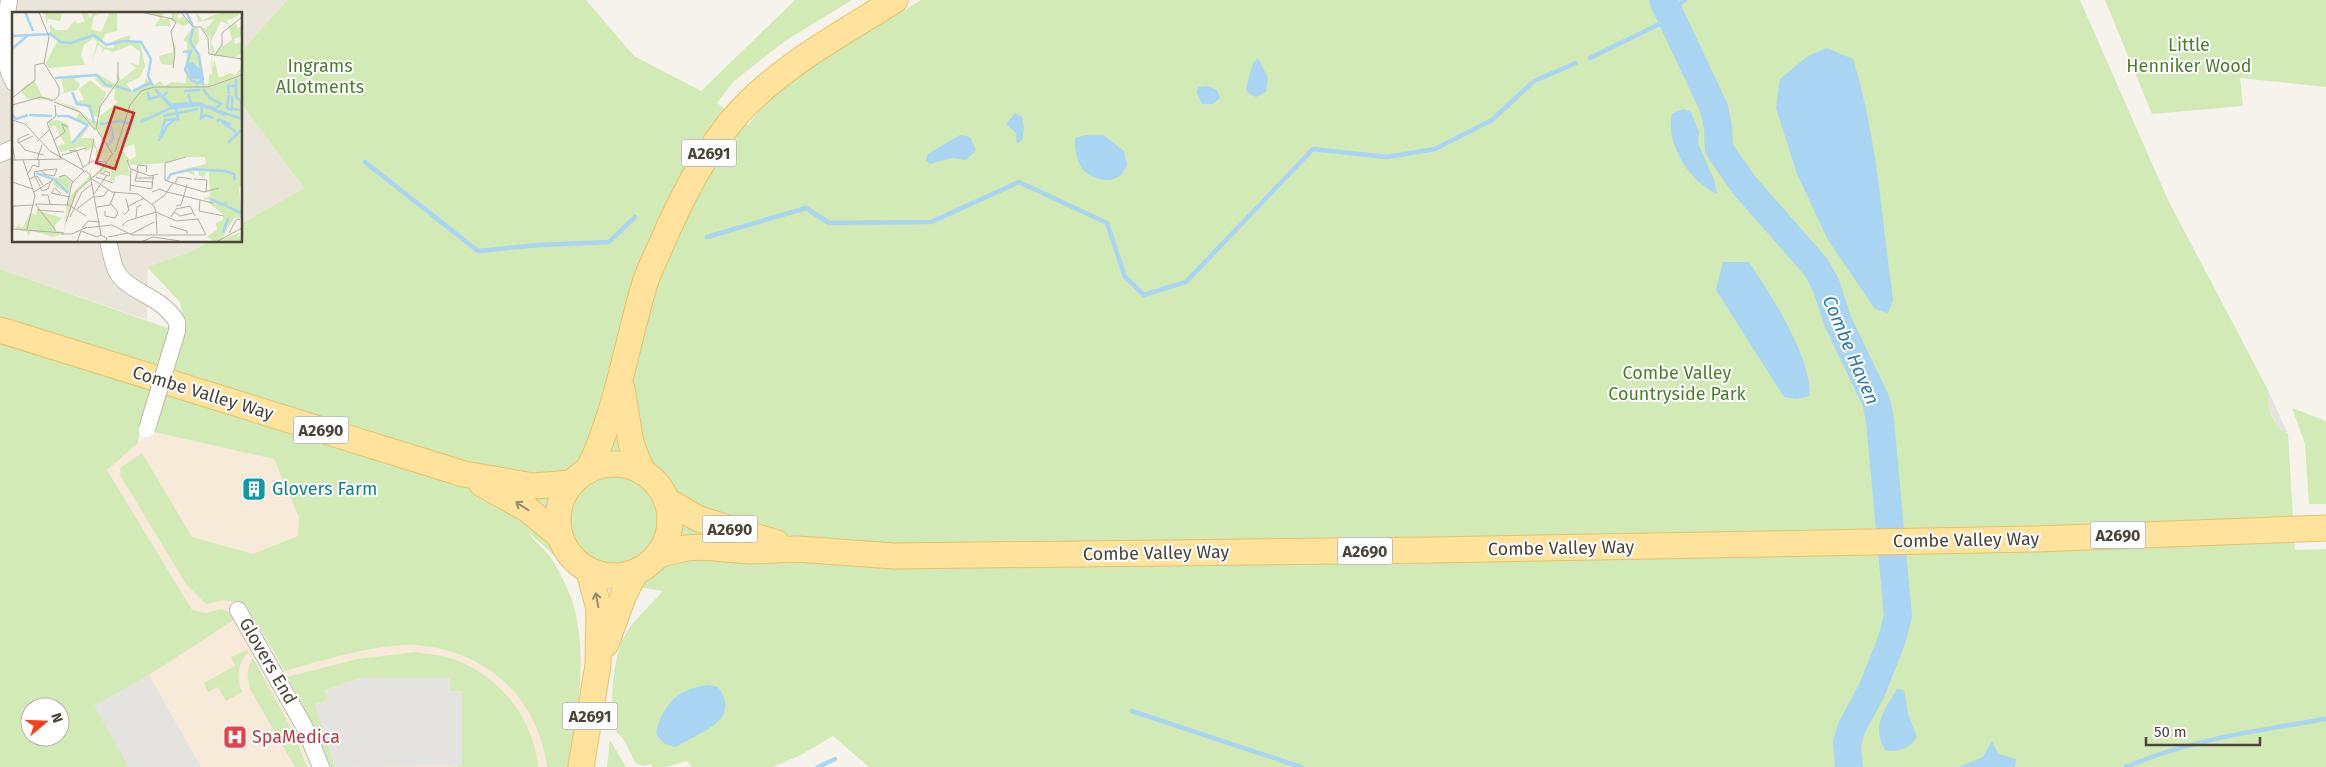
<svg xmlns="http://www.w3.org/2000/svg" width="2326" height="767" viewBox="0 0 2326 767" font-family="'Fira Sans',sans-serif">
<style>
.residential{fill:#eae5da}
.commercial{fill:#f7ead8}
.green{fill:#d2eab5;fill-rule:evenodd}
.parking{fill:#e5e3e0}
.water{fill:#a9d4f2}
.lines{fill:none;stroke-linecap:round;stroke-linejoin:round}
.stream{stroke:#a9d4f2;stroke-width:4.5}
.river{stroke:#a9d4f2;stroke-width:28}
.minor-casing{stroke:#c2bbae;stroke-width:18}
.primary-casing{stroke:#e6c16a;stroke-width:27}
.minor{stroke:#fff;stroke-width:16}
.primary{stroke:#ffe39c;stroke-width:25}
.minor-bridge-casing{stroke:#c2bbae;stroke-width:18;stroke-linecap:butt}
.minor-bridge{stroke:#fff;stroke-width:16}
.oneway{stroke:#9c8c66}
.labels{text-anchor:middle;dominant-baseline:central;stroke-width:4;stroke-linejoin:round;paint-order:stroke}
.shield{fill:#fff;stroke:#817c74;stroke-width:1}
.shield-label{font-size:16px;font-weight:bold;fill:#4b4439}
.park-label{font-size:18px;fill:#4a7f2a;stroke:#fff}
.street-label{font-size:18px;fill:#4b4439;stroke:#fff}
.culture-label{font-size:18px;fill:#0d838f;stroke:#fff;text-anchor:start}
.health-label{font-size:18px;fill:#be3a42;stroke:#fff;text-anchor:start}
.water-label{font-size:19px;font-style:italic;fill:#2e7ab2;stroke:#fff}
.inset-river{fill:none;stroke:#a9d4f2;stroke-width:2.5}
.inset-road{fill:none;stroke:#b2ada4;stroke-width:1}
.view{fill:#d62828;fill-opacity:0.15;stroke:#d62828;stroke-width:2.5}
.inset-edge{fill:none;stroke:#4b4439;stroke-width:2.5}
</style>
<rect width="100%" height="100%" fill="#f6f3ec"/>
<g class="residential">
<path d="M 0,0 L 287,0 L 241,52 L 241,14 L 14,14 L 14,241 L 211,241 L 188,253 L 148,267 L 147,320 L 0,269 Z"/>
<path d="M 241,103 L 304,188 L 241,224 Z"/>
</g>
<path class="commercial" d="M 154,432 L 275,459 L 540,632 L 547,767 L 126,767 L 37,473 L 138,443 Z"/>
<g class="green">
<path d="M 287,0 L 586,0 L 634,56 L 701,91 L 795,0 L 852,0 L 785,41 L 734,81 L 717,103 L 748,125 C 785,75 868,33 921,0 L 2080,0 L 2168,200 L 2268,390 C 2267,408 2272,425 2288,434 L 2295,550 L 2326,549 L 2326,767 L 869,767 L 833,736 L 799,756 L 772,767 L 692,767 L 687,761 L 666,767 L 653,767 L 650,764 L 645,766 L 636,764 L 624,740 L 611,726 C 612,702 612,656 625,635 C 635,618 650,606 663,591 L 580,578 L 529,533 C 534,542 545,549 551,558 C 559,570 567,587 572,600 C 588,649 579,717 568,767 L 547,767 C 538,697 485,650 416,645 C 380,643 320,661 285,671 L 245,604 L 224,600 L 206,604 L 186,584 L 120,475 L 120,468 L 142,453 L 192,537 L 253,554 L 298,536 L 299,517 L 274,459 L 154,432 L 184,323 L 180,302 L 147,267 L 188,253 L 211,241 L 241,241 L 241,224 L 304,188 L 241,103 L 241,52 Z"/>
<path d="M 2105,0 L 2326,0 L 2326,87 L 2240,78 L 2243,106 L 2152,114 Z"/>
<path d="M 0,269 L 170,329 L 158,367 L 0,316 Z"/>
<path d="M 0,340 L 152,388 L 140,427 L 138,443 L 107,470 L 192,610 L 206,613 L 222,609 L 232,614 L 235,619 L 149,675 L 95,706 L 129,767 L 0,767 ZM 30,707 L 60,707 L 60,737 L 30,737 Z"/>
<path d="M 2292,408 L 2326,421 L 2326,504 L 2309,504 L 2305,444 Z"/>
<path d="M 247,650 L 249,652 C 237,662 237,678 242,692 L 226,701 L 218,687 L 208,692 L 204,683 L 235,666 L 231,657 Z"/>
<path d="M 415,652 C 427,654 441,655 453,659 C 500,676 533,717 538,767 L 450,767 L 462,766 L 462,691 L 450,691 L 450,678 L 361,678 L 325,690 L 328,700 L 315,704 L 335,767 L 330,767 L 317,734 L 287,677 L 358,659 Z"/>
<path d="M 253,658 L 293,732 L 307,767 L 295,767 L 250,689 C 247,678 246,668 253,658 Z"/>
<path d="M 610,740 L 626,767 L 607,767 Z"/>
</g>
<g class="parking">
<path d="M 2268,390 L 2288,434 L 2279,429 L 2268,406 Z"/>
<path d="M 149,675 L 201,767 L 129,767 L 94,706 Z"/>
<path d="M 361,678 L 450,678 L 450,691 L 462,691 L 462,766 L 335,767 L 315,704 L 328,700 L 325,690 Z"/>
</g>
<g class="water">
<path d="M 1827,48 L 1853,59 C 1877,136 1882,220 1893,300 L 1888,313 L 1875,309 L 1828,240 L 1797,174 L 1776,108 L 1780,79 L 1808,56 Z"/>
<path d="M 1258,58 L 1268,78 L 1266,92 L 1256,97 L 1248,93 L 1246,88 L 1253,63 Z"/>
<path d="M 1208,86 L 1217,90 L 1220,98 L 1213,104 L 1202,104 L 1197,93 L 1198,87 Z"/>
<path d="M 1683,109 L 1691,112 L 1699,132 L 1698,143 L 1714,180 L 1717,194 C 1690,182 1665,144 1672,114 Z"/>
<path d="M 1015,113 L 1022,117 L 1024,129 L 1022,140 L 1017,144 L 1016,133 L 1006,124 Z"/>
<path d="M 960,135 L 970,137 L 976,150 L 966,160 L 952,158 L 930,164 L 926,160 L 928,154 Z"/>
<path d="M 1086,135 L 1103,135 L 1124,151 L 1127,165 C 1125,168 1123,173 1121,175 C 1109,185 1086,178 1080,165 C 1076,157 1075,147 1075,138 Z"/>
<path d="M 1723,262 L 1749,262 C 1772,297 1810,354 1810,396 L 1797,399 L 1784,397 L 1716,290 Z"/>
<path d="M 709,685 L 718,687 C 743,722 699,731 677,747 C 666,746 662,743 656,733 C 663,703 679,688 709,685 Z"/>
<path d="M 1897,689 L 1904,690 L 1908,714 L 1917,737 C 1910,749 1897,753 1885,750 C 1871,726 1885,709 1897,689 Z"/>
<path d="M 1992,741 L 1998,754 L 2016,759 L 2015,767 L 1959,767 L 1983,757 Z"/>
</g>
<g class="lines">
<g class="stream">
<path d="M 1669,11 L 1685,0"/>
<path d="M 1590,58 L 1672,18"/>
<path d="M 365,162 L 478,251 L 539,245 L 609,242 L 635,217"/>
<path d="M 707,237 L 806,208 L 829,223 L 931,222 L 1019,182 L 1107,223 L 1125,277 L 1144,295 L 1186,282 L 1313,149 L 1387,157 L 1435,149 L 1492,120 L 1534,81 L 1576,63"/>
<path d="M 1132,711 L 1301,767"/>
<path d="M 818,767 L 835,759"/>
<path d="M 2126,767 C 2188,740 2260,730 2326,719"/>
</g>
<path class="river" d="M 1663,0 L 1714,108 L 1718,127 L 1719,149 L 1744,185 L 1816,267 L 1826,285 L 1838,322 L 1876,401 L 1880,420 L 1898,616 L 1892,639 L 1872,690 L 1852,727 L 1847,743 L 1849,767"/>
<g class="minor-casing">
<g id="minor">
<path d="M 9,0 C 5,27 0,59 14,83"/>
<path d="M 0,154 L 14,148"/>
<path d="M 108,241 C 111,251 112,263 117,272 C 129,293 161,295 177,322 L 177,331"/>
<path d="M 238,610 L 304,726 L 321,767"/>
</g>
</g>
<g class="primary-casing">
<g id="primary">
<path d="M 0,330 L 464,474 L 533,486 L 572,483"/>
<path d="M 622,389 L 631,443 L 642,472"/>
<circle cx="614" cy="520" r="56"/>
<path d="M 588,471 C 617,411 626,346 645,283 C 649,270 656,257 661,245 C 682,196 711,138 750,101 C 792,60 846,31 895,0"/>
<path d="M 482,484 L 527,509 L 560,536"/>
<path d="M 666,500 L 699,519 L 777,543"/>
<path d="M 658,555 L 686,548 L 703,547 L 750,551 L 797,549 L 894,556 L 1433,550 L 2037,539 L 2326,528"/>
<path d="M 606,644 L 624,594 L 636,572"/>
<path d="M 581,767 L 598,665 L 599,609 L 589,571"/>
</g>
</g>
<use href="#minor" class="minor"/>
<use href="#primary" class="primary"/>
<g class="minor-bridge-casing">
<path id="minor-bridge" d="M 147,429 L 177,331"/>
</g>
<use href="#minor-bridge" class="minor-bridge"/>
</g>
<defs><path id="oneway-shaft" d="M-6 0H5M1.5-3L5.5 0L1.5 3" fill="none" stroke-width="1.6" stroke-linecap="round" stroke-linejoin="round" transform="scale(1.25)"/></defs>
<g class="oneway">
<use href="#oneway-shaft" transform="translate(522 506) rotate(-147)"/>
<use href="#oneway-shaft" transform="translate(597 600) rotate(-101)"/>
</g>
<defs>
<g id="building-square" transform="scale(1.25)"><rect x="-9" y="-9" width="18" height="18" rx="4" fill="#0f9aa8" stroke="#fff"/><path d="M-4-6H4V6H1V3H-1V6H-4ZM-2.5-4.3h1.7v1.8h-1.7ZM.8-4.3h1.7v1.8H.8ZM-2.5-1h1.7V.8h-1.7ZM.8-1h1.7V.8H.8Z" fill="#fff"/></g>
<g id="hospital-square" transform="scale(1.25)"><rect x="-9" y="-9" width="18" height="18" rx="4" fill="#e0444e" stroke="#fff"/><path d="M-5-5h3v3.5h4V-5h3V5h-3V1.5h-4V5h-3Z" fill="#fff"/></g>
</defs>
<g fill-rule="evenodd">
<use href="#building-square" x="254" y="489"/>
<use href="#hospital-square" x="235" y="737"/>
</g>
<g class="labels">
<g class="shield">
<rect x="681.5" y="139.5" width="55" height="27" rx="4"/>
<rect x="293.5" y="416.5" width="55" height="27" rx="4"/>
<rect x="702.5" y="515.5" width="55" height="27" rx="4"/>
<rect x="2090.5" y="521.5" width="55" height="27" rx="4"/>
<rect x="1337.5" y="537.5" width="55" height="27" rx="4"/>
<rect x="562.5" y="702.5" width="55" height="27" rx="4"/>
</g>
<g class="shield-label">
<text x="709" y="153">A2691</text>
<text x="321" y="430">A2690</text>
<text x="730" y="529">A2690</text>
<text x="2118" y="535">A2690</text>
<text x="1365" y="551">A2690</text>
<text x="590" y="716">A2691</text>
</g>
<g class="park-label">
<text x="2189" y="45">Little<tspan x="2189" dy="21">Henniker Wood</tspan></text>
<text x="320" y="66">Ingrams<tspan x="320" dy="21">Allotments</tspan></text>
<text x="1677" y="373">Combe Valley<tspan x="1677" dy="21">Countryside Park</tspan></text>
</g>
<g class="street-label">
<text transform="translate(203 393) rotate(17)">Combe Valley Way</text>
<text transform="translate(1966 540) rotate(-1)">Combe Valley Way</text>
<text transform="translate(1561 548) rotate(-1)">Combe Valley Way</text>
<text transform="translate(1156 553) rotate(-1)">Combe Valley Way</text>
<text transform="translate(268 661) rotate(60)">Glovers End</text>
</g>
<g class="culture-label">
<text x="272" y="489">Glovers Farm</text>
</g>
<g class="health-label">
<text x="252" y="737">SpaMedica</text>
</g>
<g class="water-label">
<text transform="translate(1851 350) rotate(67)">Combe Haven</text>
</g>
</g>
<g transform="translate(12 12)">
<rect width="230" height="230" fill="#f6f3ec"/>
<path d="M 33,0 L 50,0 L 49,7 L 48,9 L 36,7 L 34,12 ZM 69,0 L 75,0 L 78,6 L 81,0 L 88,3 L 82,4 L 79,17 L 89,20 L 98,0 L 105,0 L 105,19 L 93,22 L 90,30 L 87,28 L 86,30 L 92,35 L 102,36 L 101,29 L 118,23 L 118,28 L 128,30 L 133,54 L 128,65 L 114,72 L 120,79 L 132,72 L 134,66 L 141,74 L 148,69 L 153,74 L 159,70 L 174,71 L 175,31 L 171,28 L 181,15 L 186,16 L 187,29 L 183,36 L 191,57 L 191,73 L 196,72 L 198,61 L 200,64 L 198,26 L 189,15 L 193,17 L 203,7 L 186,10 L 184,0 L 190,8 L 210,0 L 227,0 L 226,4 L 214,9 L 218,13 L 209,9 L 199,30 L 203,40 L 199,43 L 201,57 L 202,47 L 207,66 L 218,61 L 223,63 L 230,55 L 230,63 L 192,75 L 230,64 L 230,175 L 228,174 L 227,177 L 230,205 L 222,206 L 210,227 L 230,220 L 224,225 L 230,223 L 230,230 L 202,230 L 195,224 L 205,218 L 204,211 L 211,208 L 212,203 L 197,191 L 198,188 L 191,187 L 198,184 L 197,160 L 194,160 L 193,165 L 187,164 L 186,159 L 182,159 L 182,164 L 174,159 L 169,161 L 169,158 L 194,152 L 193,145 L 170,145 L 153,151 L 119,153 L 115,147 L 118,164 L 109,163 L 103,165 L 103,170 L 101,171 L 102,169 L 98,168 L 100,161 L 95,157 L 81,166 L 93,150 L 83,143 L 84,137 L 80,135 L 73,140 L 72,134 L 49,140 L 42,128 L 46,134 L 53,132 L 48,124 L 44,127 L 48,124 L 46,119 L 41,122 L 42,127 L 39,119 L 41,122 L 46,118 L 42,113 L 38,117 L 36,109 L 46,108 L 56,112 L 60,131 L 76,113 L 64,108 L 67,101 L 50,93 L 66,99 L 78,113 L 69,126 L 81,126 L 85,137 L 92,135 L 91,128 L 93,134 L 86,117 L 84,119 L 70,101 L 43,89 L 63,95 L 80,109 L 87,109 L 88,105 L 80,104 L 74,93 L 65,92 L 65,89 L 72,88 L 67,77 L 78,68 L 94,81 L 88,95 L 88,104 L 106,90 L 102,87 L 103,77 L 91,75 L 83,67 L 85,65 L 77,63 L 62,67 L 68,72 L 65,78 L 48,82 L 52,80 L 49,65 L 86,62 L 103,72 L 105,69 L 104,60 L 109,68 L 124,56 L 118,51 L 127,53 L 128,40 L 119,33 L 101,40 L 93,37 L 89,41 L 91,36 L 86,33 L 80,49 L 85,30 L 81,26 L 72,33 L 69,43 L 73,53 L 36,56 L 34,51 L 46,28 L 38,22 L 38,12 L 44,18 L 55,18 L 63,8 L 65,12 L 73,9 ZM 122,132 L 124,144 L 118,148 L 109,137 ZM 136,0 L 151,0 L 150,7 L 157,6 L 160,6 L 159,0 L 168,0 L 165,5 L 168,7 L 171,4 L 178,11 L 171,14 L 157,7 L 159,14 L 143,14 L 148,6 ZM 224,11 L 226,17 L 230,12 L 230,24 L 222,27 L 223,32 L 230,30 L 230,42 L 223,45 L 204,44 L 205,38 L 220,28 L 217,15 ZM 161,29 L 164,35 L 161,53 L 149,52 L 147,44 L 161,40 ZM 23,69 L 30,84 L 44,88 L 16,87 L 10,81 L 12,74 ZM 51,163 L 59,168 L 57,182 L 41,173 L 42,167 ZM 78,163 L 80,166 L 79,167 L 67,178 L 59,194 L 56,207 L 56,198 L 53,216 L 52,221 L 41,225 L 20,219 L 16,224 L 14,219 L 3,217 L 8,211 L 7,215 L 11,215 L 18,201 L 24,203 L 27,193 L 28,199 L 50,206 L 43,213 L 43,219 L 52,220 L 55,192 L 60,182 Z" fill="#d2eab5" fill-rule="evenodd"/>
<path d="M 180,50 L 189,58 L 190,67 L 180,67 L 175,55 L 176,51 Z" fill="#a9d4f2"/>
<path class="inset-river" d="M 13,0 L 21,19M 174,0 L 181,14M 181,16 L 178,30 L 187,43 L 191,73M 0,24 L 38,22 L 49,30 L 59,31 L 82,23 L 94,33 L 113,29 L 129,30 L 139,47 L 136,64 L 141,74M 0,37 L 16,23M 171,40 L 179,39 L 173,58 L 180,69 L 185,70M 43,66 L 85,63 L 94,73 L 100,74M 224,67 L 224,85 L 229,89 L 230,106M 184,73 L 191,67 L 189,58M 104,74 L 119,79M 143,77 L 159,95 L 187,91 L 213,103M 191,77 L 198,86 L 209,92 L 203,97M 121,79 L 138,71M 172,79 L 188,78M 60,80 L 65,92 L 78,94 L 82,111M 136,80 L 137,87 L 148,84M 155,80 L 151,85 L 159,93 L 176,91M 176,82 L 179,91 L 202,96M 217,82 L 216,74 L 224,74M 217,83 L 215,96 L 220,98M 220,84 L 220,97 L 228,98M 190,94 L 189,106 L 194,103 L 201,106M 159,96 L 188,93 L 230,107M 0,103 L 4,107 L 16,103M 17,103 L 40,104M 45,104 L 56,104 L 76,113M 151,104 L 186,97M 128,110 L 159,96M 205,110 L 207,107 L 219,113M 210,110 L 224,120M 88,112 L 109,109 L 121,113M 120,113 L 121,98M 149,126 L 155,114 L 162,108M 147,129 L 153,108 L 166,107 L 164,96M 111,130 L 119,115M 60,131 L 76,113M 216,131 L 229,118M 96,133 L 101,126 L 99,114M 24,161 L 42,167 L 56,181M 155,168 L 159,162 L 181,157 L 213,159 L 222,162 L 223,168M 198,187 L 212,193 L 215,190M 214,194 L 229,201M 211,221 L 216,206"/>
<path class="inset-road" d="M 27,0 L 37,25 L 32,51 L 47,75 L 47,83 L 42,89M 128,0 L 161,7M 169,0 L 181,15 L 189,15M 189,15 L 196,26 L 197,42 L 230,47M 202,44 L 210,33 L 210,21 L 230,5M 161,56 L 163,42 L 159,19 L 164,11 L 161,7M 0,86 L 23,68 L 23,53 L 32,51M 42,90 L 68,100 L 83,118M 0,93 L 29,85 L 41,89M 43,93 L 44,104 L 35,111 L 49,146M 0,108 L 13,112 L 38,139 L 78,162 L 89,223 L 95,226 L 93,230M 84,117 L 88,95 L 106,69 L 106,50M 85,118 L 100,141M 42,128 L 53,120 L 50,112 L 56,115M 26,129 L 38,117M 7,130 L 13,138 L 32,143M 6,131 L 21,124M 6,131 L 6,127 L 17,122M 0,132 L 3,148M 57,139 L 64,138 L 71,155M 103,140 L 118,93 L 129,79 L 142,75 L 196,75 L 230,63M 50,143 L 74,136M 0,148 L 51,147M 11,148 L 23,184 L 15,217M 25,148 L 30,133M 115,148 L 119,158 L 118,179M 77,151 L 82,127M 69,157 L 80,149 L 94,150M 119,157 L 138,164 L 146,162M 125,158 L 126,153 L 135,154 L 134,160M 126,158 L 123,169 L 141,170M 88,161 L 97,164 L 98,161 L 93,159 L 91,162M 15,163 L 21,153 L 27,155 L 27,148M 23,164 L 22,160 L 32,158 L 45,157 L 42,164 L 32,162 L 29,158M 23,164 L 30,179 L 36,177 L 39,169M 47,165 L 53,163 L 61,170M 84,165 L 101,171M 124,166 L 142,166M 17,167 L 25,164 L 31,173M 80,167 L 100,180 L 126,182 L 142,194 L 144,200 L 164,209 L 186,207 L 194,223M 182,167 L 195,168 L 194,180M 0,170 L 21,177M 161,171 L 153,168 L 153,151 L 174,145M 163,171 L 166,165 L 180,167M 118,173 L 140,177 L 141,163M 22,180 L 41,168M 140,180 L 148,177 L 155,180M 155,180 L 201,191M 49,182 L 43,176 L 39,181 L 58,185M 82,182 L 95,163M 29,183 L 36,183 L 38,192M 83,185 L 92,184 L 96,178M 188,188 L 187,199 L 212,204M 23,192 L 57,193 L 74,204M 140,192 L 152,184 L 161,171 L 192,180 L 207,176M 24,193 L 44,219M 55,193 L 60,171 L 72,159M 1,194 L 22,193M 164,194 L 169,193 L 175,173M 85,195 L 98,193 L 103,180M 115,195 L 132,186M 65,197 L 82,184M 25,198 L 52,200M 93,199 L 93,204 L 103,206 L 106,200 L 99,192M 162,200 L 168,204 L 181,201M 112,203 L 117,198 L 114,187M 58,205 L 70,180 L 80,172M 159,205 L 164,197 L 178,194 L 183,204M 124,206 L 125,195 L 129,193M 54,210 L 64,180 L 90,157 L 101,141M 110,214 L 115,209 L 144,200 L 145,222M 158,214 L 175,219 L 175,222M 1,216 L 1,194M 70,216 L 76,209 L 88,210M 0,217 L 52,221M 217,221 L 224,208 L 228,207M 49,222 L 60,222 L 73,216 L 100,213 L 120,223 L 193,223M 119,222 L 142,210M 96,225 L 116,221M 65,230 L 69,219 L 85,225 L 89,223M 129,230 L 141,225 L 168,229M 204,230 L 230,216"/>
<path class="view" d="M 103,95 L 122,101 L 103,157 L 84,151 Z"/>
<rect width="230" height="230" class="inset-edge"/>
</g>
<g transform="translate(45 722) rotate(71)"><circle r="24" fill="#ffffff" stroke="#b7b4b0"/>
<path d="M0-4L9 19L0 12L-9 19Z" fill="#fc3f1d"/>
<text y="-8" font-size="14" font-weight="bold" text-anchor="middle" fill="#4b4439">N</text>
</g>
<path d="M2146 737v8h114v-8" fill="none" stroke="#4b4439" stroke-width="2.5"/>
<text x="2154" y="737" font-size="15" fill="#4b4439" stroke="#ffffff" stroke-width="4" paint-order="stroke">50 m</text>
</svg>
